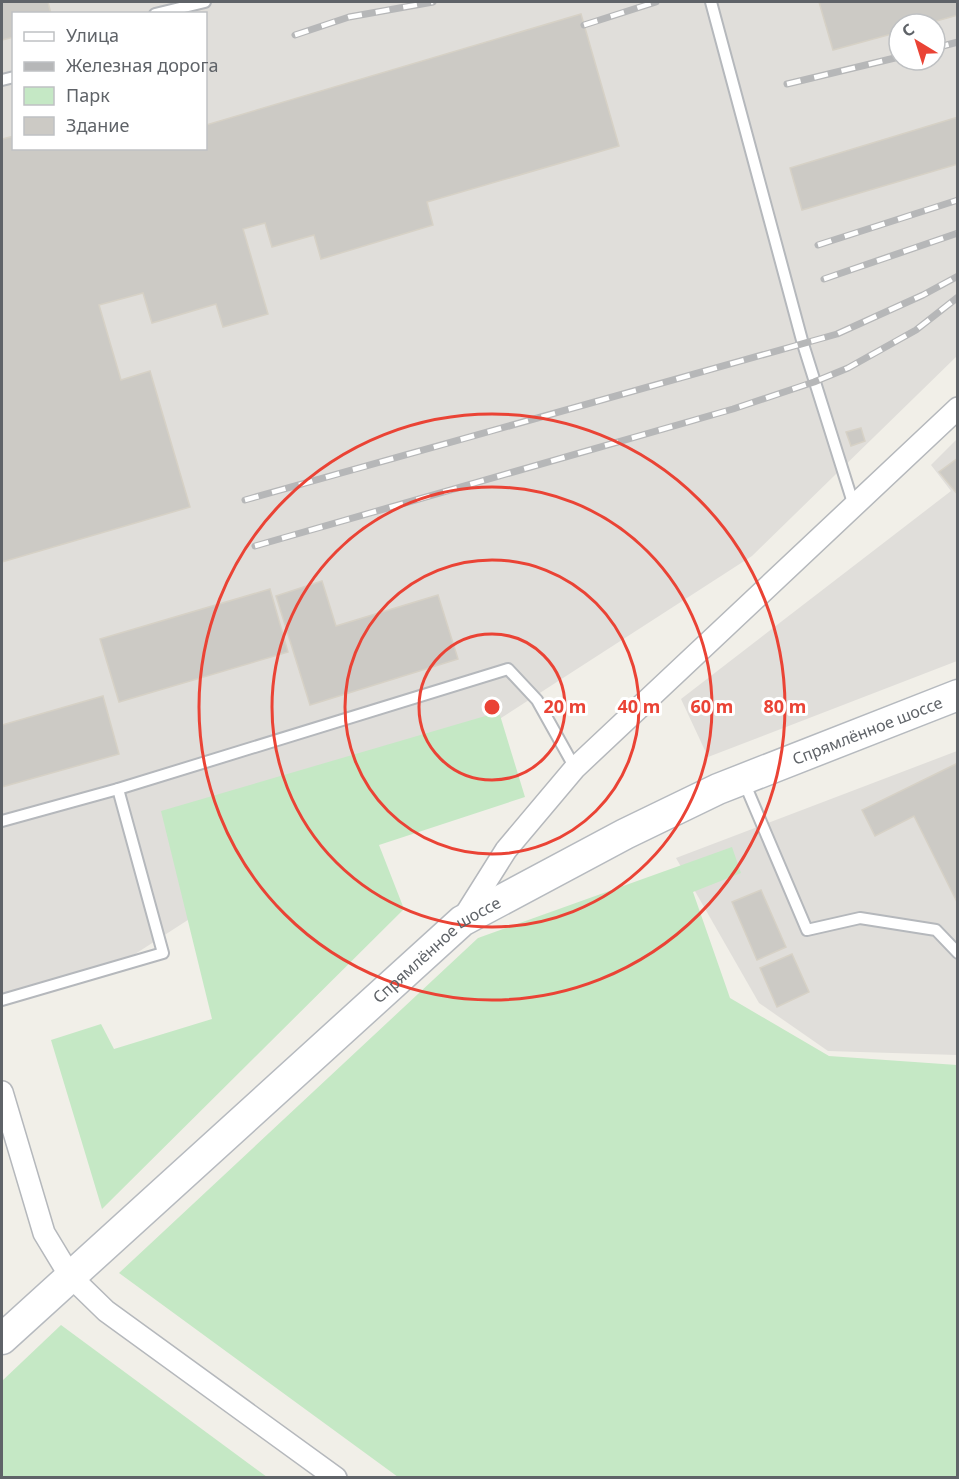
<svg xmlns="http://www.w3.org/2000/svg" width="959" height="1479" viewBox="0 0 959 1479" font-family="'Noto Sans',sans-serif">
<style>
.industrial{fill:#e0deda;fill-rule:evenodd}
.green{fill:#c5e8c5}
.building{fill:#cccac5;stroke:#d6d1c6;stroke-width:1.5}
.lines{fill:none;stroke-linecap:round;stroke-linejoin:round}
.lane-casing{stroke:#b5b8bc;stroke-width:14}
.street-casing{stroke:#b5b8bc;stroke-width:24}
.secondary-casing{stroke:#b6babf;stroke-width:33}
.lane{stroke:#fff;stroke-width:10}
.street{stroke:#fff;stroke-width:21}
.secondary{stroke:#fff;stroke-width:30}
.rail-casing{stroke:#b6b7b8;stroke-width:7}
.rail{stroke:#fff;stroke-width:4.5;stroke-dasharray:14;stroke-linecap:butt}
.ring{fill:none;stroke:#ea4335;stroke-width:3}
.labels{text-anchor:middle;dominant-baseline:central;stroke-width:6;stroke-linejoin:round;paint-order:stroke}
.street-label{font-size:16px;fill:#5f6368;stroke:#fff}
.centre{fill:#ea4335;stroke:#fff;stroke-width:3}
.ring-label{font-size:18px;text-anchor:middle;font-weight:bold;fill:#ea4335;stroke:#fff;stroke-width:6;stroke-linejoin:round;paint-order:stroke}
</style>
<rect width="100%" height="100%" fill="#f1efe8"/>
<g class="industrial">
<path d="M 2,2 L 957,2 L 957,356 L 752,556 L 115,967 L 2,1002 ZM 14,14 L 206,14 L 206,148 L 14,148 ZM 899,24 L 935,24 L 935,60 L 899,60 Z"/>
<path d="M 957,439 L 957,661 L 708,757 L 681,699 L 951,491 L 931,465 Z"/>
<path d="M 957,751 L 957,1055 L 828,1051 L 759,1003 L 676,858 Z"/>
</g>
<g class="green">
<path d="M 499,712 L 525,797 L 379,845 L 404,909 L 102,1209 L 51,1040 L 101,1024 L 114,1049 L 212,1019 L 161,811 Z"/>
<path d="M 732,847 L 741,873 L 693,892 L 730,998 L 829,1056 L 957,1065 L 957,1477 L 398,1477 L 119,1273 L 478,938 Z"/>
<path d="M 61,1325 L 267,1477 L 2,1477 L 2,1381 Z"/>
</g>
<g class="building">
<path d="M 2,2 L 48,2 L 51,14 L 14,14 L 14,37 L 2,40 Z"/>
<path d="M 819,2 L 958,2 L 958,15 L 926,24 L 899,24 L 899,32 L 833,50 Z"/>
<path d="M 581,14 L 619,146 L 427,202 L 433,225 L 321,259 L 314,235 L 272,247 L 265,223 L 243,229 L 268,314 L 223,327 L 216,304 L 152,323 L 143,293 L 99,305 L 121,380 L 150,371 L 190,507 L 2,562 L 2,139 L 14,136 L 14,148 L 206,148 L 206,125 Z"/>
<path d="M 958,117 L 958,164 L 802,210 L 790,168 Z"/>
<path d="M 861,428 L 865,441 L 851,446 L 846,432 Z"/>
<path d="M 958,458 L 958,495 L 939,472 Z"/>
<path d="M 322,581 L 336,626 L 438,595 L 458,659 L 310,705 L 276,596 Z"/>
<path d="M 270,589 L 288,652 L 119,702 L 100,639 Z"/>
<path d="M 103,696 L 119,754 L 2,787 L 2,725 Z"/>
<path d="M 956,764 L 958,766 L 958,904 L 914,816 L 875,836 L 862,810 Z"/>
<path d="M 761,890 L 786,947 L 757,960 L 732,902 Z"/>
<path d="M 792,954 L 809,992 L 777,1007 L 760,968 Z"/>
</g>
<g class="lines">
<g class="lane-casing">
<g id="lane">
<path d="M 711,2 L 803,344 L 854,506"/>
<path d="M 155,14 L 205,2"/>
<path d="M 2,80 L 14,77"/>
<path d="M 744,782 L 807,930 L 860,918 L 936,930 L 958,953"/>
<path d="M 2,821 L 118,789 L 508,669 L 537,700 L 575,768"/>
<path d="M 2,1000 L 163,953 L 118,789"/>
</g>
</g>
<g class="street-casing">
<g id="street">
<path d="M 462,920 L 506,850 L 575,768 L 958,408"/>
<path d="M 2,1092 L 44,1233 L 70,1276 L 106,1311 L 336,1478"/>
</g>
</g>
<g class="secondary-casing">
<g id="secondary">
<path id="s1" d="M 2,1339 L 462,921 L 625,834 L 718,789 L 958,695"/>
</g>
</g>
<use href="#lane" class="lane"/>
<use href="#street" class="street"/>
<use href="#secondary" class="secondary"/>
<g class="rail-casing">
<g id="rail">
<path d="M 584,25 L 656,2"/>
<path d="M 295,35 L 349,17 L 433,2"/>
<path d="M 935,48 L 958,42"/>
<path d="M 787,84 L 899,57"/>
<path d="M 818,245 L 958,200"/>
<path d="M 824,279 L 958,233"/>
<path d="M 245,500 L 837,334 L 923,295 L 958,276"/>
<path d="M 255,546 L 733,409 L 814,382 L 848,368 L 916,330 L 958,297"/>
</g>
</g>
<use href="#rail" class="rail"/>
</g>
<g class="ring">
<circle cx="492" cy="707" r="73"/>
<circle cx="492" cy="707" r="147"/>
<circle cx="492" cy="707" r="220"/>
<circle cx="492" cy="707" r="293"/>
</g>
<g class="labels">
<g class="street-label">
<text stroke="none"><textPath href="#s1" startOffset="1070">Спрямлённое шоссе</textPath></text>
<text stroke="none"><textPath href="#s1" startOffset="584">Спрямлённое шоссе</textPath></text>
</g>
</g>
<circle cx="492" cy="707" r="9" class="centre"/>
<g class="ring-label">
<text x="565" y="713">20 m</text>
<text x="639" y="713">40 m</text>
<text x="712" y="713">60 m</text>
<text x="785" y="713">80 m</text>
</g>
<rect width="959" height="1479" fill="none" stroke="#5f6368" stroke-width="6"/>
<rect x="12" y="12" width="195" height="138" fill="#ffffff" stroke="#bfc1c3" stroke-width="1.5"/>
<rect x="24" y="32" width="30" height="9" fill="#ffffff" stroke="#bfc1c3" stroke-width="1.5"/>
<text x="66" y="42" font-size="18" fill="#5f6368">Улица</text>
<rect x="24" y="62" width="30" height="9" fill="#b6b7b8" stroke="#bfc1c3" stroke-width="1.5"/>
<text x="66" y="72" font-size="18" fill="#5f6368">Железная дорога</text>
<rect x="24" y="87" width="30" height="18" fill="#c5e8c5" stroke="#bfc1c3" stroke-width="1.5"/>
<text x="66" y="102" font-size="18" fill="#5f6368">Парк</text>
<rect x="24" y="117" width="30" height="18" fill="#cccac5" stroke="#bfc1c3" stroke-width="1.5"/>
<text x="66" y="132" font-size="18" fill="#5f6368">Здание</text>
<g transform="translate(917 42) rotate(322)"><circle r="28" fill="#ffffff" stroke="#bfc1c3" stroke-width="1.5"/>
<path d="M0-4.5L10 22L0 15L-10 22Z" fill="#ea4335"/>
<text y="-9" font-size="16" font-weight="bold" text-anchor="middle" fill="#5f6368">С</text>
</g>
</svg>
